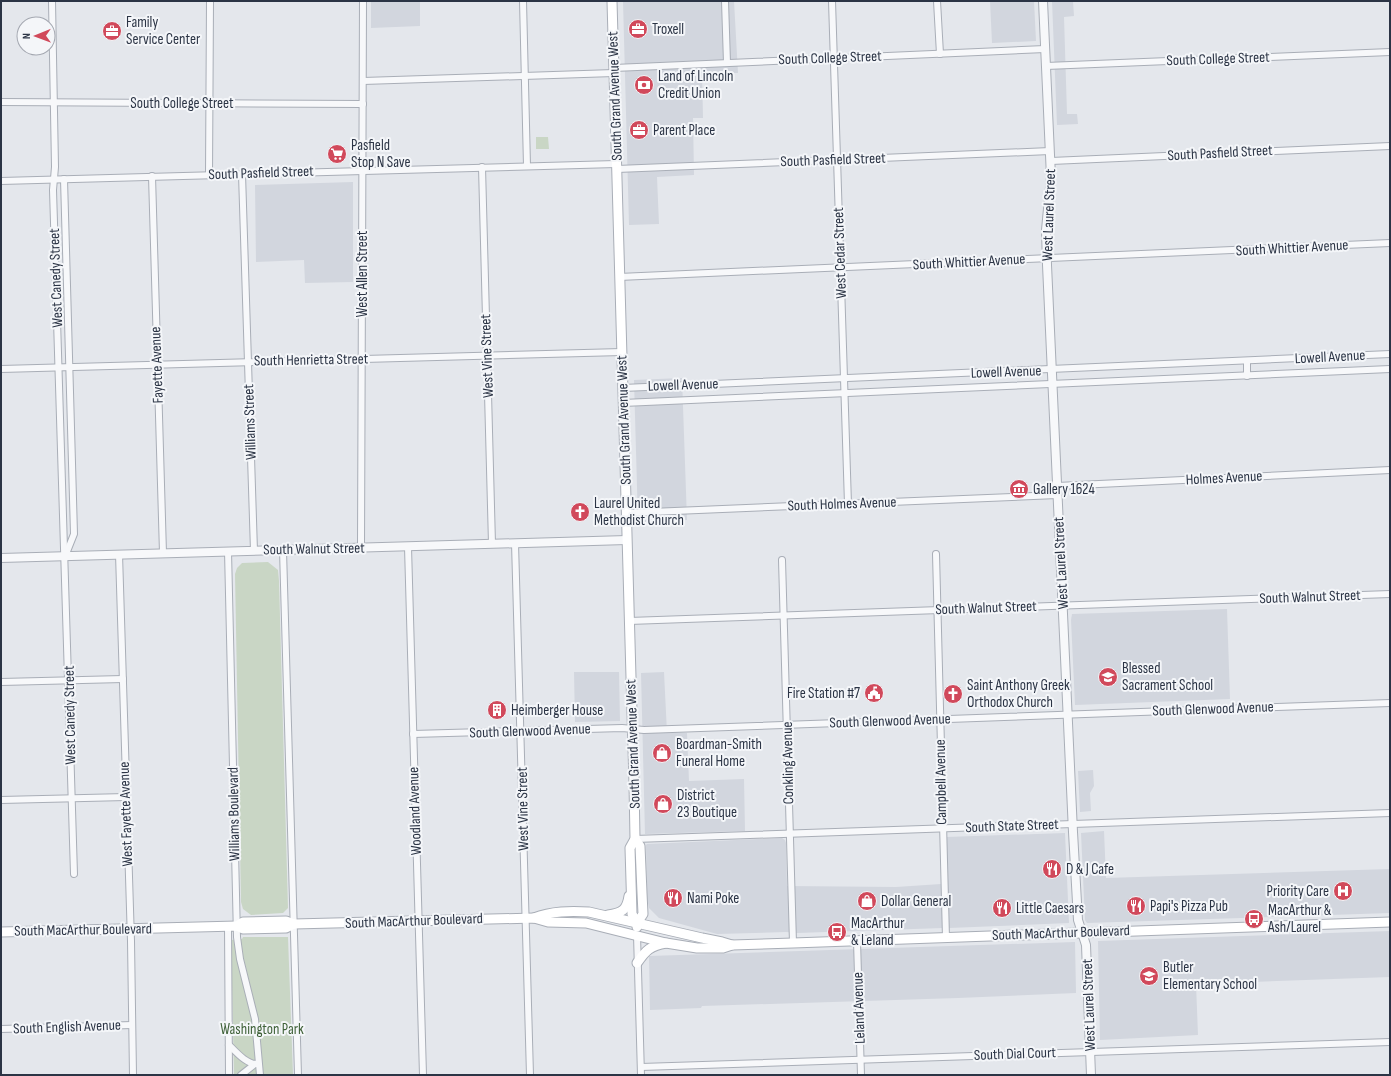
<svg xmlns="http://www.w3.org/2000/svg" width="1391" height="1076" viewBox="0 0 1391 1076" font-family="'Sofia Sans Condensed',sans-serif">
<style>
.built{fill:#d2d6de}
.green{fill:#c9d6c5}
.lines{fill:none;stroke-linecap:round;stroke-linejoin:round}
.minor-casing{stroke:#a9aeb7;stroke-width:8}
.tertiary-casing{stroke:#a9aeb7;stroke-width:10}
.secondary-casing{stroke:#a9aeb7;stroke-width:11}
.minor{stroke:#f7f8fa;stroke-width:6}
.tertiary{stroke:#f7f8fa;stroke-width:8}
.secondary{stroke:#fff;stroke-width:9}
.labels{text-anchor:middle;dominant-baseline:central;stroke-width:4;stroke-linejoin:round;paint-order:stroke}
.poi-label{font-size:15px;fill:#2b3445;stroke:#f4f6f9;text-anchor:start}
.street-label{font-size:15px;fill:#2b3445;stroke:#f4f6f9}
.park-label{font-size:15px;fill:#3f6138;stroke:#f4f6f9}
</style>
<rect width="100%" height="100%" fill="#e4e7ec"/>
<g class="built">
<path d="M 371,1 L 420,1 L 420,26 L 371,28 Z"/>
<path d="M 623,1 L 734,1 L 738,73 L 702,73 L 703,118 L 693,118 L 694,175 L 657,177 L 659,224 L 629,225 Z"/>
<path d="M 990,1 L 1034,1 L 1036,41 L 992,43 Z"/>
<path d="M 1052,1 L 1073,1 L 1074,16 L 1064,17 L 1067,114 L 1077,114 L 1078,124 L 1057,125 Z"/>
<path d="M 353,182 L 353,282 L 305,283 L 304,260 L 256,262 L 255,185 Z"/>
<path d="M 682,378 L 687,520 L 638,522 L 634,380 Z"/>
<path d="M 1227,609 L 1230,699 L 1075,705 L 1071,620 L 1072,614 Z"/>
<path d="M 574,672 L 619,672 L 620,721 L 575,722 Z"/>
<path d="M 664,672 L 667,733 L 687,733 L 689,781 L 744,779 L 745,831 L 645,834 L 641,673 Z"/>
<path d="M 1093,770 L 1094,786 L 1090,793 L 1091,811 L 1080,812 L 1078,771 Z"/>
<path d="M 1104,831 L 1106,878 L 1390,869 L 1390,913 L 1087,923 L 1085,920 L 1081,833 Z"/>
<path d="M 1065,833 L 1069,923 L 949,928 L 948,927 L 946,837 Z"/>
<path d="M 782,838 L 785,840 L 786,843 L 787,886 L 896,887 L 941,884 L 943,928 L 797,933 L 786,932 L 717,934 L 659,918 L 649,908 L 647,898 L 646,845 L 647,844 Z"/>
<path d="M 1390,931 L 1390,977 L 1196,984 L 1198,1035 L 1100,1040 L 1098,941 Z"/>
<path d="M 1075,942 L 1076,993 L 958,998 L 702,1006 L 701,1008 L 650,1010 L 649,956 Z"/>
</g>
<g class="green">
<path d="M 536,137 L 548,137 L 549,149 L 536,149 Z"/>
<path d="M 268,562 L 278,570 L 279,581 L 288,908 L 283,913 L 251,915 L 243,909 L 241,902 L 235,574 L 237,568 L 242,563 Z"/>
<path d="M 243,937 L 288,937 L 293,1075 L 234,1075 L 231,940 L 242,939 Z"/>
</g>
<g class="lines">
<g class="minor-casing">
<g id="minor">
<path d="M 52,1 L 55,167 L 53,190 L 74,874"/>
<path d="M 523,1 L 527,166"/>
<path d="M 725,1 L 727,63"/>
<path d="M 832,1 L 848,504"/>
<path d="M 937,1 L 940,54"/>
<path d="M 1046,66 L 1390,52"/>
<path d="M 614,68 L 1045,49"/>
<path d="M 363,81 L 614,73"/>
<path d="M 1,102 L 363,104"/>
<path d="M 1051,161 L 1390,146"/>
<path d="M 482,167 L 492,544"/>
<path d="M 617,169 L 1050,151"/>
<path d="M 242,174 L 254,551"/>
<path d="M 209,175 L 210,1"/>
<path d="M 152,176 L 163,553"/>
<path d="M 64,179 L 74,534 L 66,554"/>
<path d="M 1,181 L 616,164"/>
<path d="M 619,277 L 1390,243"/>
<path d="M 1247,361 L 1247,376"/>
<path d="M 1,369 L 622,352"/>
<path d="M 623,388 L 1390,354"/>
<path d="M 623,403 L 1390,369"/>
<path d="M 1057,486 L 1390,470"/>
<path d="M 627,513 L 1057,495"/>
<path d="M 515,543 L 530,1075"/>
<path d="M 408,547 L 423,1075"/>
<path d="M 361,548 L 363,1"/>
<path d="M 283,550 L 298,1075"/>
<path d="M 228,551 L 237,937 L 240,959 L 255,1019 L 260,1075"/>
<path d="M 119,554 L 131,941 L 133,1075"/>
<path d="M 936,554 L 946,938"/>
<path d="M 782,560 L 793,943"/>
<path d="M 629,621 L 1390,594"/>
<path d="M 1,682 L 123,679"/>
<path d="M 413,734 L 622,728 L 644,730 L 1390,703"/>
<path d="M 1,800 L 126,797"/>
<path d="M 635,839 L 1390,813"/>
<path d="M 228,926 L 229,1075"/>
<path d="M 637,935 L 641,1075"/>
<path d="M 857,941 L 861,1075"/>
<path d="M 1,1029 L 132,1025"/>
<path d="M 229,1045 C 236,1052 247,1065 258,1064"/>
<path d="M 641,1067 L 1390,1042"/>
<path d="M 241,1075 L 255,1064"/>
</g>
</g>
<g class="tertiary-casing">
<g id="tertiary">
<path d="M 1043,1 L 1051,177 L 1046,230 L 1047,265 L 1073,832 L 1078,920 L 1086,945 L 1091,1075"/>
<path d="M 1,558 L 627,540"/>
</g>
</g>
<g class="secondary-casing">
<g id="secondary">
<path d="M 612,1 L 634,784 L 635,839 L 630,848 L 632,914 L 637,923"/>
<path d="M 635,839 L 640,846 L 642,893 L 643,914 L 637,923 L 637,927"/>
<path d="M 608,915 C 622,913 627,910 629,896"/>
<path d="M 534,918 C 552,911 570,911 589,912 L 702,938 L 722,942 L 732,945"/>
<path d="M 237,926 L 243,922 L 286,921 L 294,924 L 534,918 L 548,922 L 586,923 L 666,943 L 697,948 L 723,948 L 732,945 L 793,943 L 1390,922"/>
<path d="M 1,932 L 237,926 L 243,929 L 286,928 L 294,924"/>
<path d="M 637,963 C 646,950 650,946 666,943"/>
</g>
</g>
<use href="#minor" class="minor"/>
<use href="#tertiary" class="tertiary"/>
<use href="#secondary" class="secondary"/>
</g>
<defs>
<g id="office-disc" transform="scale(1)"><circle r="9.5" fill="#d1495b" stroke="#f4f6f9"/><path d="M-6-3h4V-5.5h4V-3h4V5H-6ZM-1-4.5V-3h2v-1.5ZM-6 0V1H6V0Z" fill="#fff"/></g>
<g id="bank-disc" transform="scale(1)"><circle r="9.5" fill="#d1495b" stroke="#f4f6f9"/><path d="M-6-4H6V4H-6ZM0-2.3a2.3 2.3 0 1 0 0 4.6a2.3 2.3 0 1 0 0-4.6Z" fill="#fff"/></g>
<g id="supermarket-disc" transform="scale(1)"><circle r="9.5" fill="#d1495b" stroke="#f4f6f9"/><path d="M-6-5.5h2.5l.6 2H6L4.5 2H-2.5L-4.4-4H-6ZM-1.5 3.2a1.3 1.3 0 1 0 .1 0ZM3 3.2a1.3 1.3 0 1 0 .1 0Z" fill="#fff"/></g>
<g id="museum-disc" transform="scale(1)"><circle r="9.5" fill="#d1495b" stroke="#f4f6f9"/><path d="M0-6L6-3V-2H-6V-3ZM-5-1h2V3h-2ZM-1-1h2V3h-2ZM3-1h2V3H3ZM-6 4H6V6H-6Z" fill="#fff"/></g>
<g id="church-disc" transform="scale(1)"><circle r="9.5" fill="#d1495b" stroke="#f4f6f9"/><path d="M-1.2-6h2.4v3.5h3.3v2.4h-3.3V6h-2.4V-.1h-3.3v-2.4h3.3Z" fill="#fff"/></g>
<g id="school-disc" transform="scale(1)"><circle r="9.5" fill="#d1495b" stroke="#f4f6f9"/><path d="M0-5L7-2L0 1L-7-2ZM-4 1L0 2.5L4 1V4Q0 6-4 4Z" fill="#fff"/></g>
<g id="civic-disc" transform="scale(1)"><circle r="9.5" fill="#d1495b" stroke="#f4f6f9"/><path d="M-.6-6.5H3V-4.5H.6V-3L4-1V1h2V6H-6V1h2V-1L-.6-3ZM-1.2 2.5V6h2.4V2.5Z" fill="#fff"/></g>
<g id="building-disc" transform="scale(1)"><circle r="9.5" fill="#d1495b" stroke="#f4f6f9"/><path d="M-4-6H4V6H1V3H-1V6H-4ZM-2.5-4.3h1.7v1.8h-1.7ZM.8-4.3h1.7v1.8H.8ZM-2.5-1h1.7V.8h-1.7ZM.8-1h1.7V.8H.8Z" fill="#fff"/></g>
<g id="shop-disc" transform="scale(1)"><circle r="9.5" fill="#d1495b" stroke="#f4f6f9"/><path d="M-5-2.5h2.3a2.7 3.5 0 0 1 5.4 0H5L5.5 6h-11ZM-1.5-2.5h3a1.5 2.3 0 0 0-3 0Z" fill="#fff"/></g>
<g id="restaurant-disc" transform="scale(1)"><circle r="9.5" fill="#d1495b" stroke="#f4f6f9"/><path d="M-5-6h1v4h1v-4h1v4h1v-4h1v5L-1.5 .5V6h-2V.5L-5-1ZM5-6V6H3V1.5H1.5Q1.5-4 5-6Z" fill="#fff"/></g>
<g id="hospital-disc" transform="scale(1)"><circle r="9.5" fill="#d1495b" stroke="#f4f6f9"/><path d="M-5-5h3v3.5h4V-5h3V5h-3V1.5h-4V5h-3Z" fill="#fff"/></g>
<g id="bus-disc" transform="scale(1)"><circle r="9.5" fill="#d1495b" stroke="#f4f6f9"/><path d="M-5-6H5V4H4V6H2V4H-2V6H-4V4H-5ZM-3.5-4V0h7V-4ZM-3.5 1.2v1.5H-2V1.2ZM2 1.2v1.5H3.5V1.2Z" fill="#fff"/></g>
</defs>
<g fill-rule="evenodd">
<use href="#office-disc" x="638" y="29"/>
<use href="#office-disc" x="112" y="31"/>
<use href="#bank-disc" x="644" y="85"/>
<use href="#office-disc" x="639" y="130"/>
<use href="#supermarket-disc" x="337" y="154"/>
<use href="#museum-disc" x="1019" y="489"/>
<use href="#church-disc" x="580" y="512"/>
<use href="#school-disc" x="1108" y="677"/>
<use href="#civic-disc" x="874" y="693"/>
<use href="#church-disc" x="953" y="694"/>
<use href="#building-disc" x="497" y="710"/>
<use href="#shop-disc" x="662" y="753"/>
<use href="#shop-disc" x="663" y="804"/>
<use href="#restaurant-disc" x="1052" y="869"/>
<use href="#hospital-disc" x="1343" y="891"/>
<use href="#restaurant-disc" x="673" y="898"/>
<use href="#shop-disc" x="867" y="901"/>
<use href="#restaurant-disc" x="1136" y="906"/>
<use href="#restaurant-disc" x="1002" y="908"/>
<use href="#bus-disc" x="1254" y="919"/>
<use href="#bus-disc" x="837" y="932"/>
<use href="#school-disc" x="1149" y="976"/>
</g>
<g class="labels">
<g class="poi-label">
<text x="126" y="22">Family<tspan x="126" dy="17">Service Center</tspan></text>
<text x="652" y="29">Troxell</text>
<text x="658" y="76">Land of Lincoln<tspan x="658" dy="17">Credit Union</tspan></text>
<text x="653" y="130">Parent Place</text>
<text x="351" y="145">Pasfield<tspan x="351" dy="17">Stop N Save</tspan></text>
<text x="1033" y="489">Gallery 1624</text>
<text x="594" y="503">Laurel United<tspan x="594" dy="17">Methodist Church</tspan></text>
<text x="1122" y="668">Blessed<tspan x="1122" dy="17">Sacrament School</tspan></text>
<text x="967" y="685">Saint Anthony Greek<tspan x="967" dy="17">Orthodox Church</tspan></text>
<text x="860" y="693" text-anchor="end">Fire Station #7</text>
<text x="511" y="710">Heimberger House</text>
<text x="676" y="744">Boardman-Smith<tspan x="676" dy="17">Funeral Home</tspan></text>
<text x="677" y="795">District<tspan x="677" dy="17">23 Boutique</tspan></text>
<text x="1066" y="869">D &amp; J Cafe</text>
<text x="1329" y="891" text-anchor="end">Priority Care</text>
<text x="687" y="898">Nami Poke</text>
<text x="881" y="901">Dollar General</text>
<text x="1150" y="906">Papi's Pizza Pub</text>
<text x="1016" y="908">Little Caesars</text>
<text x="1268" y="910">MacArthur &amp;<tspan x="1268" dy="17">Ash/Laurel</tspan></text>
<text x="851" y="923">MacArthur<tspan x="851" dy="17">&amp; Leland</tspan></text>
<text x="1163" y="967">Butler<tspan x="1163" dy="17">Elementary School</tspan></text>
</g>
<g class="street-label">
<text transform="translate(830 58) rotate(-2)">South College Street</text>
<text transform="translate(1218 59) rotate(-2)">South College Street</text>
<text transform="translate(615 96) rotate(-92)">South Grand Avenue West</text>
<text x="182" y="103">South College Street</text>
<text transform="translate(1220 153) rotate(-3)">South Pasfield Street</text>
<text transform="translate(833 160) rotate(-2)">South Pasfield Street</text>
<text transform="translate(261 173) rotate(-2)">South Pasfield Street</text>
<text transform="translate(1049 215) rotate(-88)">West Laurel Street</text>
<text transform="translate(1292 248) rotate(-3)">South Whittier Avenue</text>
<text transform="translate(840 253) rotate(-92)">West Cedar Street</text>
<text transform="translate(969 262) rotate(-3)">South Whittier Avenue</text>
<text transform="translate(362 274) rotate(-90)">West Allen Street</text>
<text transform="translate(56 278) rotate(-92)">West Canedy Street</text>
<text transform="translate(487 356) rotate(-92)">West Vine Street</text>
<text transform="translate(1330 357) rotate(-3)">Lowell Avenue</text>
<text transform="translate(311 360) rotate(-1)">South Henrietta Street</text>
<text transform="translate(157 365) rotate(-92)">Fayette Avenue</text>
<text transform="translate(1006 372) rotate(-2)">Lowell Avenue</text>
<text transform="translate(683 385) rotate(-2)">Lowell Avenue</text>
<text transform="translate(624 420) rotate(-92)">South Grand Avenue West</text>
<text transform="translate(250 422) rotate(-92)">Williams Street</text>
<text transform="translate(1224 478) rotate(-3)">Holmes Avenue</text>
<text transform="translate(842 504) rotate(-2)">South Holmes Avenue</text>
<text transform="translate(314 549) rotate(-1)">South Walnut Street</text>
<text transform="translate(1061 563) rotate(-93)">West Laurel Street</text>
<text transform="translate(1310 597) rotate(-2)">South Walnut Street</text>
<text transform="translate(986 608) rotate(-2)">South Walnut Street</text>
<text transform="translate(1213 709) rotate(-2)">South Glenwood Avenue</text>
<text transform="translate(70 715) rotate(-91)">West Canedy Street</text>
<text transform="translate(890 721) rotate(-2)">South Glenwood Avenue</text>
<text transform="translate(530 731) rotate(-2)">South Glenwood Avenue</text>
<text transform="translate(633 744) rotate(-92)">South Grand Avenue West</text>
<text transform="translate(788 763) rotate(-91)">Conkling Avenue</text>
<text transform="translate(941 782) rotate(-91)">Campbell Avenue</text>
<text transform="translate(523 809) rotate(-91)">West Vine Street</text>
<text transform="translate(415 811) rotate(-92)">Woodland Avenue</text>
<text transform="translate(126 814) rotate(-92)">West Fayette Avenue</text>
<text transform="translate(234 814) rotate(-91)">Williams Boulevard</text>
<text transform="translate(1012 826) rotate(-2)">South State Street</text>
<text transform="translate(414 921) rotate(-2)">South MacArthur Boulevard</text>
<text transform="translate(83 930) rotate(-1)">South MacArthur Boulevard</text>
<text transform="translate(1061 933) rotate(-2)">South MacArthur Boulevard</text>
<text transform="translate(1089 1005) rotate(-92)">West Laurel Street</text>
<text transform="translate(859 1008) rotate(-92)">Leland Avenue</text>
<text transform="translate(67 1027) rotate(-2)">South English Avenue</text>
<text transform="translate(1015 1054) rotate(-2)">South Dial Court</text>
</g>
<g class="park-label">
<text x="262" y="1029">Washington Park</text>
</g>
</g>
<rect width="1391" height="1076" fill="none" stroke="#2b3445" stroke-width="4"/>
<g transform="translate(36 36) rotate(269)"><circle r="19" fill="#f4f6f9" stroke="#a4a8b1"/>
<path d="M0-3L7 15L0 10L-7 15Z" fill="#d1495b"/>
<text y="-6" font-size="11" font-weight="bold" text-anchor="middle" fill="#2b3445">N</text>
</g>
</svg>
